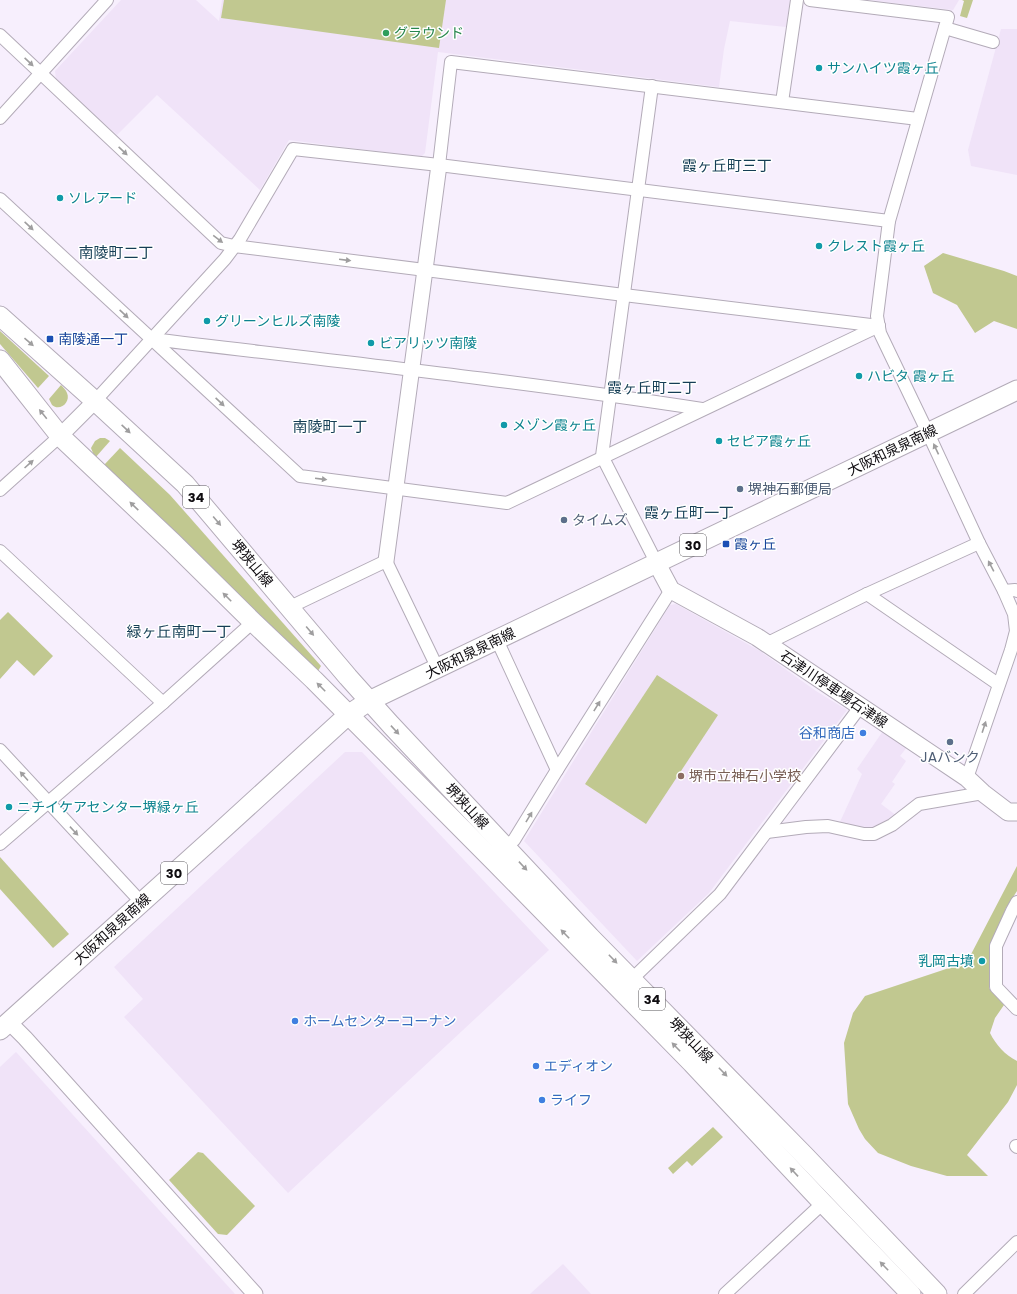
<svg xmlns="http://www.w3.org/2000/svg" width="1017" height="1294" viewBox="0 0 1017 1294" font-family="Poppins,'Noto Sans JP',sans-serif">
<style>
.built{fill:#f0e3f8}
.green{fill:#c1c890}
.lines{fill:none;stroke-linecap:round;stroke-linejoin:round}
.minor-casing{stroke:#b3abb8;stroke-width:14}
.tertiary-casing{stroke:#b3abb8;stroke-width:17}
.secondary-casing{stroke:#b3abb8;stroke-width:19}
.primary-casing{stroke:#b3abb8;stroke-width:21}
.minor{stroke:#fff;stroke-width:12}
.tertiary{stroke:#fff;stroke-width:15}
.secondary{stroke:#fff;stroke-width:17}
.primary{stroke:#fff;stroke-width:19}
.oneway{fill:#9f9e9f}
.leisure-dot{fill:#2e9e5b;stroke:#fff;stroke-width:1.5}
.culture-dot{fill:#0f9aa8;stroke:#fff;stroke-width:1.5}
.transit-dot{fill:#1a4fb4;stroke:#fff;stroke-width:1.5}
.service-dot{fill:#5c6f8a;stroke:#fff;stroke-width:1.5}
.shop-dot{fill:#3f7fe0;stroke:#fff;stroke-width:1.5}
.education-dot{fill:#8d6e63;stroke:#fff;stroke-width:1.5}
.labels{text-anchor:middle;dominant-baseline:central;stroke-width:3;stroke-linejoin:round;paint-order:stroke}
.shield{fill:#fff;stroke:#575558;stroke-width:1}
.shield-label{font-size:13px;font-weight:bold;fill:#0f0c10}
.leisure-label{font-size:14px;fill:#27864d;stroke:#fff;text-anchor:start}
.culture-label{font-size:14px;fill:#0d838f;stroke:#fff;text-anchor:start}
.transit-label{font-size:14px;fill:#164399;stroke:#fff;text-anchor:start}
.street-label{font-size:14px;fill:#0f0c10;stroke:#fff}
.service-label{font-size:14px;fill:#4e5e75;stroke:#fff;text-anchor:start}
.shop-label{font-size:14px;fill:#366cbe;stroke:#fff;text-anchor:start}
.education-label{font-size:14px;fill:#785e54;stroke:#fff;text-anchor:start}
.neighbourhood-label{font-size:15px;fill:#153e55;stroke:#fff}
</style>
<rect width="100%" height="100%" fill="#f7effd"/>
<g class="built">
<path d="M 121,0 L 196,0 L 219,21 L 222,0 L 790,0 L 786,27 L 730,21 L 724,49 L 719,87 L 438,52 L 425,153 L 421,157 L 289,140 L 260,190 L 157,95 L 117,135 L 56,80 L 55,71 Z"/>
<path d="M 869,0 L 959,0 L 953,10 Z"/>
<path d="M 1001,29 L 1017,29 L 1017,175 L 971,166 L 968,150 Z"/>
<path d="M 676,604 L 760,651 L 816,691 L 847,710 L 709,893 L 637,961 L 524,841 L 670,605 Z"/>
<path d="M 883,731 L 907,747 L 900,756 L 906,761 L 892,782 L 895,784 L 881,804 L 897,816 L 872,832 L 839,824 L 862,774 L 857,769 Z"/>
<path d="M 345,752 L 362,752 L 549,950 L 288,1193 L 124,1017 L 143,999 L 114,967 Z"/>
<path d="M 16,1052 L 235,1294 L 0,1294 L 0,1067 Z"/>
<path d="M 563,1264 L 591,1294 L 530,1294 Z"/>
</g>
<g class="green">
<path d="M 224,0 L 446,0 L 439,48 L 221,18 Z"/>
<path d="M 962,0 L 973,0 L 967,18 L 960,16 L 964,1 Z"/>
<path d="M 943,253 L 1004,271 L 1017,276 L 1017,329 L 994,321 L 975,333 L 957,305 L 933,293 L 924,266 Z"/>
<path d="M 0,331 L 49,376 L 38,388 L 0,344 Z"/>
<path d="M 61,385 C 63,387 66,390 67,393 C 71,402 60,412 52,405 C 51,403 50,401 49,399 Z"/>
<path d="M 100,438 L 105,438 L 110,441 L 95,458 L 91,448 L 95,441 Z"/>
<path d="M 120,448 L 170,495 L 321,666 L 318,671 L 104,465 Z"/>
<path d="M 8,612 L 53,656 L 34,676 L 17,660 L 0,679 L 0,620 Z"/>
<path d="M 657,675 L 718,715 L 646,824 L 585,784 Z"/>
<path d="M 0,857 L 69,934 L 53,948 L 0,889 Z"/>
<path d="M 1017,866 L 1017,891 L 1006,908 L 992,944 L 989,988 L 1004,1005 L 995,1018 L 990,1033 C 996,1045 1005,1055 1017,1061 L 1017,1085 L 1008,1102 L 967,1155 L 988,1176 L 947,1176 L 911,1166 L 878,1153 L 865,1139 L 859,1129 L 848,1104 L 844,1043 L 853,1013 L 865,996 L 967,962 Z"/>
<path d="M 713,1127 L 723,1137 L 692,1166 L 687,1161 L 673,1174 L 668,1168 Z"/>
<path d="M 198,1152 L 203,1153 L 255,1206 L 227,1235 L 218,1234 L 169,1180 Z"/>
</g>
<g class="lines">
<g class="minor-casing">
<g id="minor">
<path d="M 810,0 L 948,17 L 889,221 L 877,316 L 880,333 L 928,433 L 979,543 L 1004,591 L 1014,614 L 1016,631 L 1011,650 L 967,778"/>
<path d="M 945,28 L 993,42"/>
<path d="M 0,35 L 221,243 L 234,246 L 624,295 L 879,326"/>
<path d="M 652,86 L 602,456 L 656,562"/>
<path d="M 782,102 L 797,0"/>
<path d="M 0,118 L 107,0"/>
<path d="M 439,165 L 451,62 L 918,119"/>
<path d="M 0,199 L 300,476 L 507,503 L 879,326"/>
<path d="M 151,339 C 335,361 519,381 702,409"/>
<path d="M 95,401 L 225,259 L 240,239 L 293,149 L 439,165 L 889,221"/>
<path d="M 0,490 L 60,436"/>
<path d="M 0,551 L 163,703"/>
<path d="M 1004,591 L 1015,590 L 1017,591"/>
<path d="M 867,594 L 998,684"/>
<path d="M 290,607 L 386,561 L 438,669"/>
<path d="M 497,640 L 557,770"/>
<path d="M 766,644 L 867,594 L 979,543"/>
<path d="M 0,750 L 141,902"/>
<path d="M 767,832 L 806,827 L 828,826 L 864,834 L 874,834 L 892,825 L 919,804 L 983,793"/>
<path d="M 0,844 L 163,703 L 253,622"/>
<path d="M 505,847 L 514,840 L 557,770 L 671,590"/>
<path d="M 1017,902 L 1012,911 L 996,946 L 996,987 L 1017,1009"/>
<path d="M 632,979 L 720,894 L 860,707"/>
<path d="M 1016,1146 L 1017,1147"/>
<path d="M 725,1294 L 823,1203"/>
<path d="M 964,1294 L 1017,1242"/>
</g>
</g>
<g class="tertiary-casing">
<g id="tertiary">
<path d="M 60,436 L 95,401"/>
<path d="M 386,561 L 439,165"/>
<path d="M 9,1022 L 25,1038 L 255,1294"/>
</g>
</g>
<g class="secondary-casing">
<path id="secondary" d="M 656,562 L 671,590 L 757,637 L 967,778 L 983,793 L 1008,812 L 1017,812"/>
</g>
<g class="primary-casing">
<g id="primary">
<path d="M 0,316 L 95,401 L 185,484 L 348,677 L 391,725 L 590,937 L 804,1155 L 937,1294"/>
<path d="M 0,360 L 60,436 L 172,542 L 253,622 L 314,680 L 495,862 L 692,1063 L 823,1203 L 911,1294"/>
<path d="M 0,1030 L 211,840 L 348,715 L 369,701 L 1017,390"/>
</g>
</g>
<use href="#minor" class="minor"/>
<use href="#tertiary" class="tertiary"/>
<use href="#secondary" class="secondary"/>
<use href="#primary" class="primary"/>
</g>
<defs><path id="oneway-solid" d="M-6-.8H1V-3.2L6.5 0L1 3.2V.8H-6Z"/></defs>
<g class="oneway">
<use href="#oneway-solid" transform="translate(29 62) rotate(43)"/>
<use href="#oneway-solid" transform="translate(123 151) rotate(43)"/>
<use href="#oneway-solid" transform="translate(29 226) rotate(43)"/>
<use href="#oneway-solid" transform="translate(218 239) rotate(37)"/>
<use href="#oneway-solid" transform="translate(345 260) rotate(7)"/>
<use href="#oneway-solid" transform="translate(124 314) rotate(43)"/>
<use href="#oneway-solid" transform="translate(29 342) rotate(41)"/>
<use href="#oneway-solid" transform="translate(220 402) rotate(43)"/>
<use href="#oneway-solid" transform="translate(43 414) rotate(-129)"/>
<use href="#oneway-solid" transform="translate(126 429) rotate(43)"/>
<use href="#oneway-solid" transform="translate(936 449) rotate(-115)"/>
<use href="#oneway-solid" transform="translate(29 464) rotate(-42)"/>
<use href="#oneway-solid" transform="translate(321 479) rotate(7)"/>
<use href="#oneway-solid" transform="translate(134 506) rotate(-136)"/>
<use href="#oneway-solid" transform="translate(217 521) rotate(50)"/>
<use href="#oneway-solid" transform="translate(991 566) rotate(-118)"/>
<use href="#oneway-solid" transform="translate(227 597) rotate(-135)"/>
<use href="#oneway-solid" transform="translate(310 631) rotate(50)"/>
<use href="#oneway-solid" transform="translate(321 687) rotate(-135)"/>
<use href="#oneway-solid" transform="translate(597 706) rotate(-58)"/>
<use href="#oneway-solid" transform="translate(984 727) rotate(-72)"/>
<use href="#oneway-solid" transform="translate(395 730) rotate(47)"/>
<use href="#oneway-solid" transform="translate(24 776) rotate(-132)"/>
<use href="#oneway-solid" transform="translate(529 817) rotate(-59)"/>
<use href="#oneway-solid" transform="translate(74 831) rotate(47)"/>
<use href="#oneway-solid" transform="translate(523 866) rotate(47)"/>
<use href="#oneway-solid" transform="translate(565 934) rotate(-134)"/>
<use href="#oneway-solid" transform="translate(613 959) rotate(46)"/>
<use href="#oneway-solid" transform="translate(676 1047) rotate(-134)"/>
<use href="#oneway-solid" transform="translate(723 1072) rotate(46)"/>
<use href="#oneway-solid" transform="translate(794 1172) rotate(-133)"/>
<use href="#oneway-solid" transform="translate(884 1266) rotate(-134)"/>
</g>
<circle class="leisure-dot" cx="386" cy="33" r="4"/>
<g class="culture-dot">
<circle cx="819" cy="68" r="4"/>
<circle cx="60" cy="198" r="4"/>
<circle cx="819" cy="246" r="4"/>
<circle cx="207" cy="321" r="4"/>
<circle cx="371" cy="343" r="4"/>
<circle cx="859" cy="376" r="4"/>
<circle cx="504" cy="425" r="4"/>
<circle cx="719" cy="441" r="4"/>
<circle cx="9" cy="807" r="4"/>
<circle cx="982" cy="961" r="4"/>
</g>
<g class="transit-dot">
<rect x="46" y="335" width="8" height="8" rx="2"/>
<rect x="722" y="540" width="8" height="8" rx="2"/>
</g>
<g class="service-dot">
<circle cx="740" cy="489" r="4"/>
<circle cx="564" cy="520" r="4"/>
<circle cx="950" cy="742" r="4"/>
</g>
<g class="shop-dot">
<circle cx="863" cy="733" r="4"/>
<circle cx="295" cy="1021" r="4"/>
<circle cx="536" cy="1066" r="4"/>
<circle cx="542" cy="1100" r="4"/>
</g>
<circle class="education-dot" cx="681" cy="776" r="4"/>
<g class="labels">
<g class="shield">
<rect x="183" y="486" width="26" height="22" rx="3"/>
<rect x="680" y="534" width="26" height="22" rx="3"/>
<rect x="161" y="862" width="26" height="22" rx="3"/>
<rect x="639" y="988" width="26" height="22" rx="3"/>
</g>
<g class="shield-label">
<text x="196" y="497">34</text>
<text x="693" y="545">30</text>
<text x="174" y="873">30</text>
<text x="652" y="999">34</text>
</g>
<g class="leisure-label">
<text x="394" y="33">グラウンド</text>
</g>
<g class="culture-label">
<text x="827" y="68">サンハイツ霞ヶ丘</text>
<text x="68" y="198">ソレアード</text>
<text x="827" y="246">クレスト霞ヶ丘</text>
<text x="215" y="321">グリーンヒルズ南陵</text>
<text x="379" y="343">ビアリッツ南陵</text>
<text x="867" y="376">ハビタ 霞ヶ丘</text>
<text x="512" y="425">メゾン霞ヶ丘</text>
<text x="727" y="441">セピア霞ヶ丘</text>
<text x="17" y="807">ニチイケアセンター堺緑ヶ丘</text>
<text x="974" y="961" text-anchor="end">乳岡古墳</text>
</g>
<g class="transit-label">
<text x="58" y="339">南陵通一丁</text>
<text x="734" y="544">霞ヶ丘</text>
</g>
<g class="street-label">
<text transform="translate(892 450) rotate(-26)">大阪和泉泉南線</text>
<text transform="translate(252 563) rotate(50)">堺狭山線</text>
<text transform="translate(470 653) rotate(-26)">大阪和泉泉南線</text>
<text transform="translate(834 689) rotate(34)">石津川停車場石津線</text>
<text transform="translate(467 806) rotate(47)">堺狭山線</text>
<text transform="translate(112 929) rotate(-42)">大阪和泉泉南線</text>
<text transform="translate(691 1040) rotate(46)">堺狭山線</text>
</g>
<g class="service-label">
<text x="748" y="489">堺神石郵便局</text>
<text x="572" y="520">タイムズ</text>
<text x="950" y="757" text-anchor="middle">JAバンク</text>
</g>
<g class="shop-label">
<text x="855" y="733" text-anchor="end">谷和商店</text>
<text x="303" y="1021">ホームセンターコーナン</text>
<text x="544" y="1066">エディオン</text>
<text x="550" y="1100">ライフ</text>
</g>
<g class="education-label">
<text x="689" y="776">堺市立神石小学校</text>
</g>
<g class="neighbourhood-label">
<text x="727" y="165">霞ヶ丘町三丁</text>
<text x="116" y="252">南陵町二丁</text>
<text x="652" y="387">霞ヶ丘町二丁</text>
<text x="330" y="426">南陵町一丁</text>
<text x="689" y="512">霞ヶ丘町一丁</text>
<text x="179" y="631">緑ヶ丘南町一丁</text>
</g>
</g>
</svg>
